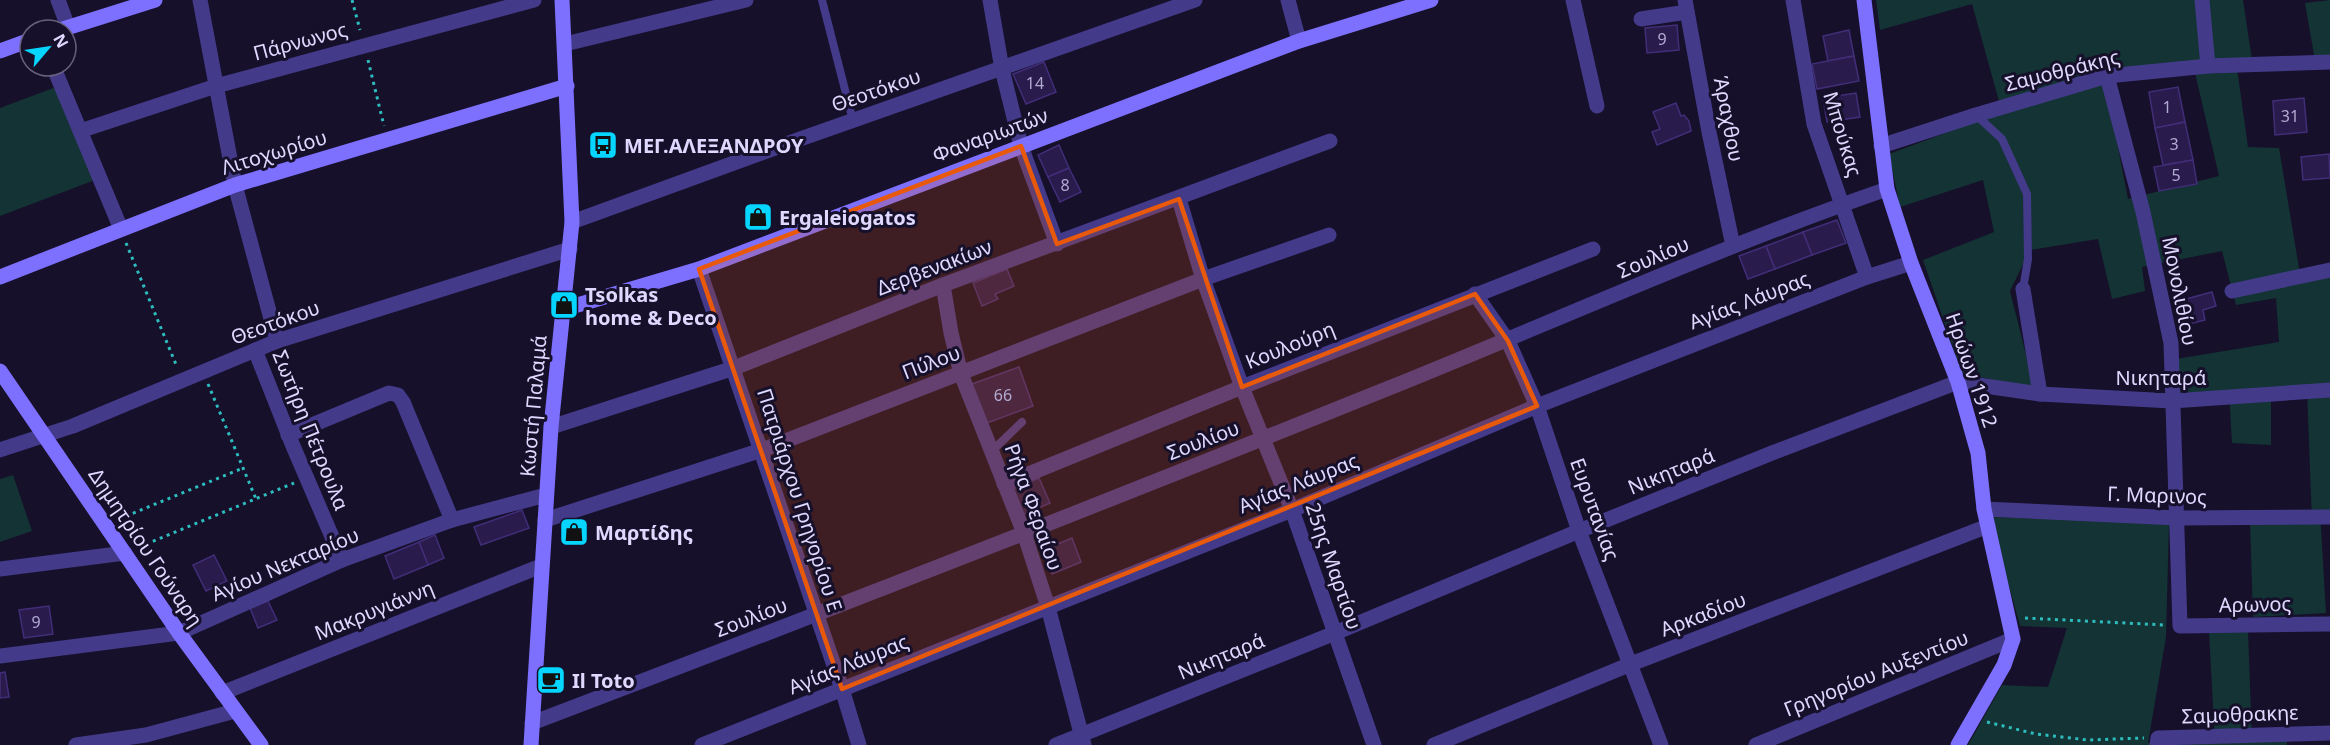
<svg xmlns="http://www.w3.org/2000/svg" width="2330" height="745" viewBox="0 0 2330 745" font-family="'Noto Sans',sans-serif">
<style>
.green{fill:#133334;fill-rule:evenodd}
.building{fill:#291c4c;stroke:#412d78;stroke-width:1.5}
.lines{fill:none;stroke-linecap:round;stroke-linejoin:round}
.path{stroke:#2ebdbf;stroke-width:3;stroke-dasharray:3 4.5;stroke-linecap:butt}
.lane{stroke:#433a8a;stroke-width:8}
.street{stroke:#433a8a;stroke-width:15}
.secondary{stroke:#7e70ff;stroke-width:15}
.marked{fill:#e8590c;fill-opacity:0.2;stroke:#e8590c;stroke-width:4.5;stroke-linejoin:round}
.labels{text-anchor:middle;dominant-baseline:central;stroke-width:6;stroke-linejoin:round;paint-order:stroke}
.number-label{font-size:16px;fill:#b2aad2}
.street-label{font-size:20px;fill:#e0d9ff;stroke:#16102a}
.poi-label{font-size:20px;font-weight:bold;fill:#e0d9ff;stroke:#16102a;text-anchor:start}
</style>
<rect width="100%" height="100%" fill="#16102a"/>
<g class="green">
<path d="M 1876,0 L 2243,0 L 2252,60 L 2236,61 L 2248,147 L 2279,148 L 2301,280 L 2330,273 L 2330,511 L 2320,511 L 2326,613 L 2253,617 L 2250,522 L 2312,521 L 2307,390 L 2271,390 L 2271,445 L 2232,443 L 2229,391 L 2180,393 L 2176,359 L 2279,342 L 2276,298 L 2236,305 L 2222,251 L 2142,267 L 2145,291 L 2112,299 L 2098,239 L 2030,250 L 2010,291 L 2034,387 L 1962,374 L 1923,260 L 1994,232 L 1983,180 L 1900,207 L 1889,154 L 2002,112 L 1972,4 L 1880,30 ZM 2193,64 L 2219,176 L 2128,199 L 2103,70 Z"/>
<path d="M 2330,0 L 2330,55 L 2314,55 L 2305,3 Z"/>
<path d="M 56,87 L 95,180 L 0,216 L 0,108 Z"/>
<path d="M 13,475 L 32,531 L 0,542 L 0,479 Z"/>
<path d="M 1990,517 L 2169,523 L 2166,637 L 2148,743 L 2215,743 L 2209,632 L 2248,631 L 2252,741 L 2287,741 L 2287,745 L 1968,745 L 2002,685 L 2048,687 L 2067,628 L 2020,626 Z"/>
</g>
<g class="building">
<path d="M 1677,25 L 1679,50 L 1647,53 L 1645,28 Z"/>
<path d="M 1849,30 L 1854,56 L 1828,61 L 1823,36 Z"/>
<path d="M 1854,56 L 1859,81 L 1817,89 L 1812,64 Z"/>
<path d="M 1044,62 L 1056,92 L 1026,104 L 1013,74 Z"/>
<path d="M 2178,87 L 2185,122 L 2155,128 L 2149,92 Z"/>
<path d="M 1856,93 L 1860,117 L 1827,122 L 1823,98 Z"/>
<path d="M 2304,98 L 2307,132 L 2275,135 L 2273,101 Z"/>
<path d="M 1676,103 L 1681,116 L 1684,115 L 1689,121 L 1691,131 L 1657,145 L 1652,132 L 1660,129 L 1653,112 Z"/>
<path d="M 2185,122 L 2193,160 L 2163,165 L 2155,128 Z"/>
<path d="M 1059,145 L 1069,168 L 1048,177 L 1038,155 Z"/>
<path d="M 2329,154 L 2330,178 L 2303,180 L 2301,157 Z"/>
<path d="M 2193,160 L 2197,184 L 2159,191 L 2154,167 Z"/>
<path d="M 1069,168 L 1081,192 L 1060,202 L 1048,177 Z"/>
<path d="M 1837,220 L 1846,243 L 1812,255 L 1803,232 Z"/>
<path d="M 1803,232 L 1812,255 L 1775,269 L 1766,246 Z"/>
<path d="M 1766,246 L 1775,269 L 1748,279 L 1739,256 Z"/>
<path d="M 1007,269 L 1014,286 L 995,294 L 998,299 L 982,306 L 973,283 Z"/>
<path d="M 2212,292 L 2216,306 L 2203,310 L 2205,320 L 2189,324 L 2182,300 Z"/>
<path d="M 1019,367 L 1033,406 L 987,423 L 972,384 Z"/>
<path d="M 1039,478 L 1050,503 L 1024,514 L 1013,489 Z"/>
<path d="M 522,510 L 529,528 L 481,545 L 474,527 Z"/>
<path d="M 435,535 L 444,558 L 428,565 L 419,542 Z"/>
<path d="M 1072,538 L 1081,562 L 1052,574 L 1043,550 Z"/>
<path d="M 419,542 L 428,565 L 394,579 L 385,556 Z"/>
<path d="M 214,555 L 227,581 L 206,591 L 193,565 Z"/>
<path d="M 268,601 L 277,620 L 258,628 L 250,608 Z"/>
<path d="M 49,606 L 53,634 L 24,638 L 19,610 Z"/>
<path d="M 5,672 L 9,697 L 0,698 L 0,673 Z"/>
</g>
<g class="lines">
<g class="path">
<path d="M 352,0 L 360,30"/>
<path d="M 368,60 L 384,126"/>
<path d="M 126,243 L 177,367"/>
<path d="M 208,384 L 256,499"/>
<path d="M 119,519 L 243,468"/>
<path d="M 139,547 L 294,483"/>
<path d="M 2025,618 L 2165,625"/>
<path d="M 1987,722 L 2036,734 L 2088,740 L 2144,738"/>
</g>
<g class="lane">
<path d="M 822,0 L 853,121"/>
<path d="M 1976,115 L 2002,139 L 2027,194 L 2028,259 L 2023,289"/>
<path d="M 992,451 L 1022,422"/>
</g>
<g class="street">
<path d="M 58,0 L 68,27"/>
<path d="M 200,0 L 235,185 L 277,341"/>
<path d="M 990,0 L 1002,69 L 1021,146 L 1057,244"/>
<path d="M 1288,0 L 1299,41"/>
<path d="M 1573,0 L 1597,106"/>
<path d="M 1685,0 L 1709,132 L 1733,246"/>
<path d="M 1793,0 L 1814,124 L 1867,277"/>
<path d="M 2202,0 L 2208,66"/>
<path d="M 1641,19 L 1687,12"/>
<path d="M 565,44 L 746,0"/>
<path d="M 53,66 L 121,229"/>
<path d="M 2107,76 L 2143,212 L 2171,343 L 2180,626 L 2330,624"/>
<path d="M 80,131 L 216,86 L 534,0"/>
<path d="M 1881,146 L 1976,115 L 2107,76 L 2208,66 L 2330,62"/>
<path d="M 1179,199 L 1203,279 L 1242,387 L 1292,510 L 1374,745"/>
<path d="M 572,222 L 786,144 L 1195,0"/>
<path d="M 699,269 L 842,689 L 859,745"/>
<path d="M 943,285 L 951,333 L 961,374 L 1024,533 L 1048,607 L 1084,745"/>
<path d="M 2023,289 L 2040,394"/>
<path d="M 2232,291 L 2330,270"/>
<path d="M 1475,294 L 1508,341 L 1537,406 L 1579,531 L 1661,745"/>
<path d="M 255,350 L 293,446 L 342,560"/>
<path d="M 551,427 L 734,368 L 943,285 L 1330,141"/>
<path d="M 288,435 L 389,393 L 398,395 L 403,402 L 452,520"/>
<path d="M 0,450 L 73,426 L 277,341 L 570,249"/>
<path d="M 1004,484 L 1242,387 L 1593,249"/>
<path d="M 1984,509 L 2178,518 L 2330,517"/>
<path d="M 545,520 L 762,450 L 1203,279 L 1329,235"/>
<path d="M 0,569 L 125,553"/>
<path d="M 0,656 L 179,633 L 342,560 L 452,520 L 546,495"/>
<path d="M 222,693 L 541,566"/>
<path d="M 532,723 C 817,615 1101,504 1384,390 C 1551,323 1716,248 1887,189"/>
<path d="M 76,745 L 146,735 L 235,711"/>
<path d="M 702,745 L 1292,510 L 1537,406 L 1867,277 L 1911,263"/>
<path d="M 1056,745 L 1335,633 L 1579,531 L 1772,453 L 1958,382 L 2040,394 L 2172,401 L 2330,390"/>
<path d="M 1434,745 L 1631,664 L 1988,526"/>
<path d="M 1756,745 L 2013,639"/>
<path d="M 2157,745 L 2158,738 L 2330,733"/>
</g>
<g class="secondary">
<path d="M 1864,0 L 1887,189 L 1911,263 L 1958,382 L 1978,453 L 1984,509 L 2013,639 L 2004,665 L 1958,745"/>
<path d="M 60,30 L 155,0"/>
<path d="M 0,51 L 30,40"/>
<path d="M 0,277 L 235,185 L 567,86"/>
<path d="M 564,309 L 699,269 L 1299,41 L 1431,0"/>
<path d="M 0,371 L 179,633 L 261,745"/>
<path d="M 531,745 L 551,427 L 572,222 L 562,0"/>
</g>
</g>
<path class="marked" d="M 1021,146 L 1057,244 L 1179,199 L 1242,387 L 1475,294 L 1508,341 L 1537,406 L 842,689 L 699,269 Z"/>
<defs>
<g id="bus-square" transform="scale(1.5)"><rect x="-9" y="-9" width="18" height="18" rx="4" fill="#05d5ff" stroke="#16102a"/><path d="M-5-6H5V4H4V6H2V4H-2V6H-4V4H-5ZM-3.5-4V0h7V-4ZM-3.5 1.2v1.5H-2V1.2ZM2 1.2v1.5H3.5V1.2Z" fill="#111"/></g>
<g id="shop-square" transform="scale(1.5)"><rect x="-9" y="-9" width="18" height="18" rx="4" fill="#05d5ff" stroke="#16102a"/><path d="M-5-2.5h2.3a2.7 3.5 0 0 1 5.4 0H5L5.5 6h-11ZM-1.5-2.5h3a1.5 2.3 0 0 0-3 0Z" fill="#111"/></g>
<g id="cafe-square" transform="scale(1.5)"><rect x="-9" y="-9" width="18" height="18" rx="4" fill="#05d5ff" stroke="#16102a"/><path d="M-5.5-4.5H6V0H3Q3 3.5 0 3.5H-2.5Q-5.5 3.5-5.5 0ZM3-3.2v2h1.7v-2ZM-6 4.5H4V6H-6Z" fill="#111"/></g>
</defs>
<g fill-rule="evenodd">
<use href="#bus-square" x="603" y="145"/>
<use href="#shop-square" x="758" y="217"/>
<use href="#shop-square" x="564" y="305"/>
<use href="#shop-square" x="574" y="532"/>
<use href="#cafe-square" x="551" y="680"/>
</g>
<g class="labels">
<g class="number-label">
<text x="1662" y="39">9</text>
<text x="1035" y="83">14</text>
<text x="2167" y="107">1</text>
<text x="2290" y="116">31</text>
<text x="2174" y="144">3</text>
<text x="2176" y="175">5</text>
<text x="1065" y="185">8</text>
<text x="1003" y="395">66</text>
<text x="36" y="622">9</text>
</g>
<g class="street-label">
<text transform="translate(300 41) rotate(-15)">Πάρνωνος</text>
<text transform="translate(2062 70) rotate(-14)">Σαμοθράκης</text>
<text transform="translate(876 90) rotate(-19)">Θεοτόκου</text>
<text transform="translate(1729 119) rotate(79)">Άραχθου</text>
<text transform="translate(1843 134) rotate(73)">Μπούκας</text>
<text transform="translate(990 135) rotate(-20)">Φαναριωτών</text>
<text transform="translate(274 152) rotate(-17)">Λιτοχωρίου</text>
<text transform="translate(1653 257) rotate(-23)">Σουλίου</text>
<text transform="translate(934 267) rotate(-21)">Δερβενακίων</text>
<text transform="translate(2180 291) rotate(79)">Μονολιθίου</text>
<text transform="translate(1749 300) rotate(-21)">Αγίας Λάυρας</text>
<text transform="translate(275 322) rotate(-20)">Θεοτόκου</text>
<text transform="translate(1290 345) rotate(-22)">Κουλούρη</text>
<text transform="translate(931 362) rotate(-21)">Πύλου</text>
<text transform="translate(1972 370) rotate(71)">Ηρώων 1912</text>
<text x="2161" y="377">Νικηταρά</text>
<text transform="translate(533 406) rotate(-85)">Κωστή Παλαμά</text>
<text transform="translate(311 430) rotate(68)">Σωτήρη Πέτρουλα</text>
<text transform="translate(1203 440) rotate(-21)">Σουλίου</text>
<text transform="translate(1671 471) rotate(-22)">Νικηταρά</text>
<text transform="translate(1298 483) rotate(-22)">Αγίας Λάυρας</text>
<text transform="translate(2157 495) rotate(2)">Γ. Μαρινος</text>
<text transform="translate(800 500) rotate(72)">Πατριάρχου Γρηγορίου Ε</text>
<text transform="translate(1034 507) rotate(70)">Ρήγα Φεραίου</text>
<text transform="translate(1595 509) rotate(70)">Ευρυτανίας</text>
<text transform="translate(146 547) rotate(56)">Δημητρίου Γούναρη</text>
<text transform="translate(285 564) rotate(-23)">Αγίου Νεκταρίου</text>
<text transform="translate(1334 566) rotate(71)">25ης Μαρτίου</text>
<text transform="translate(2255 604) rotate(-1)">Αρωνος</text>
<text transform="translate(374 610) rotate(-22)">Μακρυγιάννη</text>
<text transform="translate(1703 614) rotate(-21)">Αρκαδίου</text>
<text transform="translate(751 617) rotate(-21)">Σουλίου</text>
<text transform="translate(1221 656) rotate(-22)">Νικηταρά</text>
<text transform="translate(848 664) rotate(-22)">Αγίας Λάυρας</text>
<text transform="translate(1876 673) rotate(-22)">Γρηγορίου Αυξεντίου</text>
<text transform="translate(2240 714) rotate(-2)">Σαμοθρακηε</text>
</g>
<g class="poi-label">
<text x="624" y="145">ΜΕΓ.ΑΛΕΞΑΝΔΡΟΥ</text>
<text x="779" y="217">Ergaleiogatos</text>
<text x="585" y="294">Tsolkas<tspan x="585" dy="23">home &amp; Deco</tspan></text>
<text x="595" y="532">Μαρτίδης</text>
<text x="572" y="680">Il Toto</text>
</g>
</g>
<g transform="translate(48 48) rotate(61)"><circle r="28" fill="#16102a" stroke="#67607f" stroke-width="1.5"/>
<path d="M0-4.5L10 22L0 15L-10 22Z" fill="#05d5ff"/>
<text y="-9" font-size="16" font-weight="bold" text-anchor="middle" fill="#e0d9ff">N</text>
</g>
</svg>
